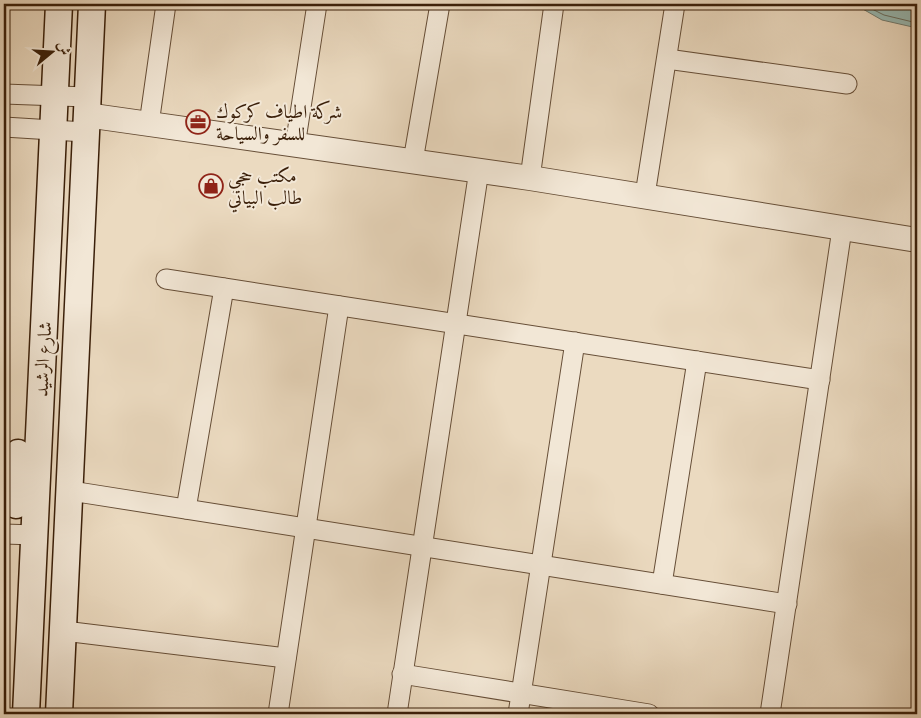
<svg xmlns="http://www.w3.org/2000/svg" width="921" height="718" viewBox="0 0 921 718" font-family="'IM FELL Great Primer',Amiri,serif">
<style>
.water{fill:#98bab4;stroke:#727c70}
.lines{fill:none;stroke-linecap:round;stroke-linejoin:round}
.shore{stroke:#696c5e;stroke-width:1}
.minor-casing{stroke:#664e37;stroke-width:21}
.tertiary-casing{stroke:#664e37;stroke-width:26}
.secondary-casing{stroke:#3a1f09;stroke-width:29}
.minor{stroke:#f2e7d6;stroke-width:19}
.tertiary{stroke:#f2e7d6;stroke-width:24}
.secondary{stroke:#f2e7d6;stroke-width:26}
.labels{text-anchor:middle;dominant-baseline:central;stroke-width:4;stroke-linejoin:round;paint-order:stroke}
.poi-label{font-size:19px;fill:#3a1f09;stroke:#f2e7d6;text-anchor:start}
.street-label{font-size:19px;fill:#3a1f09;stroke:#f2e7d6}
</style>
<rect width="100%" height="100%" fill="#ebdac0"/>
<filter id="stains"><feTurbulence type="fractalNoise" baseFrequency=".004" numOctaves="4"/><feColorMatrix values="0 0 0 0 .2 0 0 0 0 .09 0 0 0 0 .02 0 0 0 .5 -.17"/></filter>
<radialGradient id="worn" r=".72"><stop offset=".6" stop-color="#630" stop-opacity="0"/><stop offset="1" stop-color="#630" stop-opacity=".3"/></radialGradient>
<path class="water" d="M 854,4 L 917,4 L 917,28 L 882,20 Z"/>
<g class="lines">
<path class="shore" d="M 862,4 L 884,15 L 917,23"/>
<g class="minor-casing">
<g id="minor">
<path d="M 667,59 L 847,84"/>
<path d="M 4,94 L 87,97"/>
<path d="M 149,124 L 166,4"/>
<path d="M 4,127 L 85,132"/>
<path d="M 295,146 L 317,4"/>
<path d="M 413,161 L 440,4"/>
<path d="M 530,178 L 554,4"/>
<path d="M 645,195 L 675,4"/>
<path d="M 166,279 L 820,380"/>
<path d="M 71,491 L 787,604"/>
<path d="M 186,509 L 224,288"/>
<path d="M 4,534 L 35,535"/>
<path d="M 662,584 L 697,361"/>
<path d="M 64,631 L 286,658"/>
<path d="M 402,674 L 649,714"/>
<path d="M 278,714 L 339,306"/>
<path d="M 397,714 L 479,170"/>
<path d="M 518,714 L 575,342"/>
<path d="M 770,714 L 842,229"/>
</g>
</g>
<g class="tertiary-casing">
<path id="tertiary" d="M 86,115 L 530,178 L 917,240"/>
</g>
<g class="secondary-casing">
<g id="secondary">
<path d="M 16,505 L 18,453"/>
<path d="M 26,714 L 59,4"/>
<path d="M 59,714 L 92,4"/>
</g>
</g>
<use href="#minor" class="minor"/>
<use href="#tertiary" class="tertiary"/>
<use href="#secondary" class="secondary"/>
</g>
<defs>
<g id="office-ring" transform="scale(1.25)"><circle r="9.5" fill="#f2e7d6" stroke="#8f2418" stroke-width="1.5"/><path d="M-6-3h4V-5.5h4V-3h4V5H-6ZM-1-4.5V-3h2v-1.5ZM-6 0V1H6V0Z" fill="#8f2418"/></g>
<g id="shop-ring" transform="scale(1.25)"><circle r="9.5" fill="#f2e7d6" stroke="#8f2418" stroke-width="1.5"/><path d="M-5-2.5h2.3a2.7 3.5 0 0 1 5.4 0H5L5.5 6h-11ZM-1.5-2.5h3a1.5 2.3 0 0 0-3 0Z" fill="#8f2418"/></g>
</defs>
<g fill-rule="evenodd">
<use href="#office-ring" x="198" y="122"/>
<use href="#shop-ring" x="211" y="186"/>
</g>
<g class="labels">
<g class="poi-label">
<text x="216" y="111">شركة اطياف كركوك<tspan x="216" dy="22">للسفر والسياحة</tspan></text>
<text x="228" y="175">مكتب حجي<tspan x="228" dy="22">طالب البياتي</tspan></text>
</g>
<g class="street-label">
<text transform="translate(43 359) rotate(-87)">شارع الرشيد</text>
</g>
</g>
<rect width="921" height="718" fill="none" stroke="#ebdac0" stroke-width="20"/>
<rect x="5" y="5" width="911" height="708" fill="none" stroke="#3a1f09" stroke-width="2.5"/>
<rect x="10" y="10" width="901" height="698" fill="none" stroke="#3a1f09"/>
<g transform="translate(52 52) rotate(72)" stroke="#f2e7d6" stroke-width="4" paint-order="stroke">
<path d="M0-4L9 19L0 12L-9 19Z" fill="#3a1f09"/>
<text y="-8" font-size="14" font-weight="bold" text-anchor="middle" fill="#3a1f09">ش</text>
</g>
<rect width="100%" height="100%" filter="url(#stains)"/>
<rect width="100%" height="100%" fill="url(#worn)"/>
</svg>
